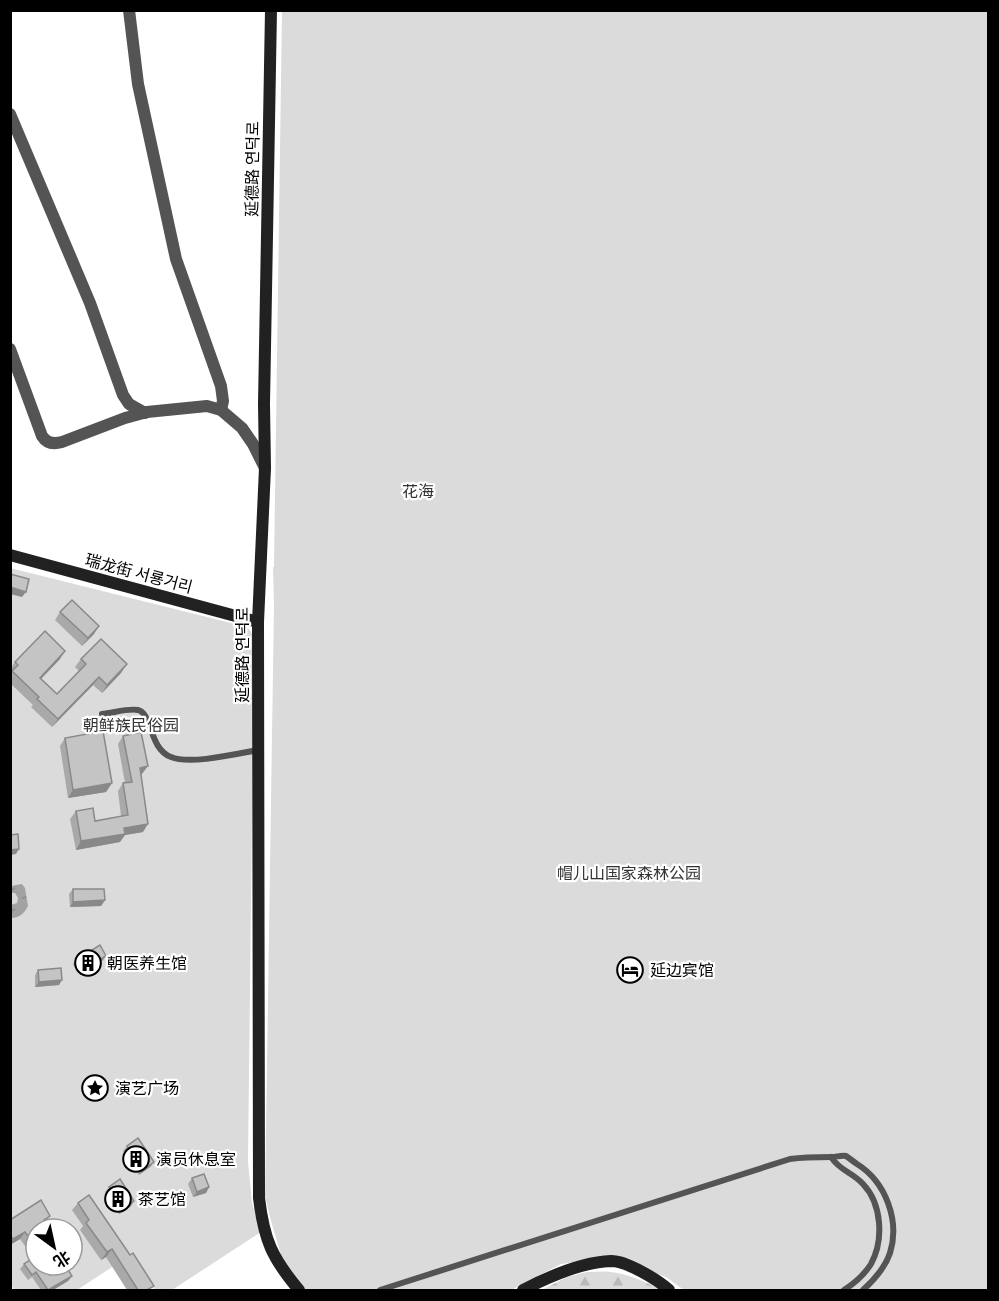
<svg xmlns="http://www.w3.org/2000/svg" width="999" height="1301" viewBox="0 0 999 1301" font-family="Ubuntu,'Noto Sans SC','Noto Sans KR',sans-serif">
<style>
.forest{fill:url(#forest-firs)}
.green{fill:#dbdbdb;fill-rule:evenodd}
.water{fill:url(#water-ripples)}
.lines{fill:none;stroke-linecap:round;stroke-linejoin:round}
.lane{stroke:#545454;stroke-width:6}
.street{stroke:#545454;stroke-width:12}
.secondary{stroke:#212121;stroke-width:12}
.wall{fill:#a9a9a9}
.shaded-wall{fill:#898989}
.building{fill:#c4c4c4;stroke:#898989;stroke-width:1.5}
.labels{text-anchor:middle;dominant-baseline:central;stroke-width:4.5;stroke-linejoin:round;paint-order:stroke}
.street-label{font-size:16px;fill:#000;stroke:#fff}
.park-label{font-size:16px;fill:#323232;stroke:#fff}
.poi-label{font-size:16px;fill:#000;stroke:#fff;text-anchor:start}
</style>
<defs>
<pattern id="forest-firs" width="22" height="20" patternUnits="userSpaceOnUse" patternTransform="scale(1.5)"><rect width="22" height="20" fill="#dbdbdb"/><path d="M5 1l3.5 6h-7zM16 11l3.5 6h-7z" fill="#bababa"/></pattern>
<pattern id="water-ripples" width="26" height="14" patternUnits="userSpaceOnUse" patternTransform="scale(1.5)"><rect width="26" height="14" fill="#a2a2a2"/><path d="M2 4q2-2 4 0t4 0M15 11q2-2 4 0t4 0" fill="none" stroke="#8a8a8a"/></pattern>
</defs>
<rect width="100%" height="100%" fill="#fff"/>
<path class="forest" d="M 587,1272 C 595,1272 603,1271 611,1272 C 628,1274 646,1282 661,1290 L 542,1290 L 567,1277 Z"/>
<g class="green">
<path d="M 282,11 L 988,11 L 988,1290 L 684,1290 L 666,1277 L 623,1261 L 598,1259 L 561,1264 L 511,1290 L 302,1290 L 282,1258 L 271,1221 L 265,1196 L 274,605 L 273,567 L 274,567 Z"/>
<path d="M 10,568 L 247,627 L 254,636 L 248,1162 L 252,1203 L 261,1232 L 172,1290 L 155,1290 L 132,1254 L 77,1290 L 14,1290 L 11,1284 ZM 36,1229 L 72,1229 L 72,1265 L 36,1265 Z"/>
</g>
<path class="water" d="M 22,884 L 25,888 L 28,906 C 24,914 19,918 11,918 L 11,905 L 17,903 L 18,898 L 15,893 L 11,893 L 11,886 Z"/>
<g class="lines">
<g class="lane">
<path d="M 102,714 C 113,713 128,708 138,710 C 152,713 149,749 171,757 C 190,765 236,754 258,750"/>
<path d="M 831,1157 C 840,1171 852,1172 863,1184 C 882,1204 884,1240 871,1264 C 864,1275 855,1283 844,1290"/>
<path d="M 380,1290 L 790,1159 C 804,1157 818,1157 832,1157 C 836,1157 842,1155 846,1156 C 849,1158 854,1162 857,1164 C 886,1182 900,1221 890,1253 C 885,1268 874,1280 863,1290"/>
</g>
<g class="street">
<path d="M 129,10 L 138,84 L 176,259 L 221,386 L 223,401 L 221,410"/>
<path d="M 10,114 L 90,303 L 123,395 L 129,404 L 145,413"/>
<path d="M 10,349 L 42,436 C 47,444 55,444 62,442 L 125,418 L 147,412 L 207,406 L 221,410 L 242,428 L 253,444 L 265,468"/>
</g>
<g class="secondary">
<path d="M 271,10 L 264,404 L 265,468 L 258,622 L 259,1198 C 264,1240 272,1258 299,1290"/>
<path d="M 10,555 L 258,622"/>
<path d="M 523,1290 C 548,1277 582,1262 611,1261 C 627,1261 658,1280 669,1290"/>
</g>
</g>
<g class="wall">
<path d="M 60,612 L 94,634 L 82,646 L 55,620 Z"/>
<path d="M 60,659 L 41,679 L 57,694 L 79,671 L 75,667 L 81,659 L 121,673 L 102,693 L 93,685 L 52,727 L 31,707 L 33,705 L 10,683 L 10,674 L 11,672 L 10,669 L 15,662 Z"/>
<path d="M 123,736 L 142,774 L 141,774 L 143,832 L 125,835 L 120,842 L 76,850 L 70,819 L 76,811 L 95,821 L 121,816 L 118,791 L 123,783 L 125,783 L 118,744 Z"/>
<path d="M 65,738 L 112,783 L 106,792 L 68,798 L 60,746 Z"/>
<path d="M 73,889 L 105,900 L 101,906 L 70,907 L 69,894 Z"/>
<path d="M 106,956 L 102,961 L 80,975 L 73,964 L 77,959 Z"/>
<path d="M 38,970 L 59,985 L 35,987 L 35,975 Z"/>
<path d="M 127,1146 L 154,1162 L 150,1167 L 139,1175 L 123,1151 Z"/>
<path d="M 192,1178 L 209,1187 L 206,1193 L 193,1197 L 188,1184 Z"/>
<path d="M 109,1187 L 131,1206 L 119,1214 L 105,1192 Z"/>
<path d="M 78,1203 L 151,1290 L 127,1290 L 106,1257 L 101,1260 L 80,1230 L 83,1226 L 72,1210 Z"/>
<path d="M 50,1216 L 45,1223 L 36,1229 L 36,1265 L 50,1275 L 72,1276 L 68,1281 L 53,1290 L 41,1290 L 32,1277 L 28,1280 L 20,1269 L 24,1264 L 33,1257 L 20,1239 L 10,1245 L 10,1220 Z"/>
</g>
<g class="shaded-wall">
<path d="M 10,587 L 26,592 L 22,597 L 10,594 Z"/>
<path d="M 99,626 L 94,634 L 82,646 L 88,638 Z"/>
<path d="M 65,651 L 60,659 L 34,686 L 40,678 Z"/>
<path d="M 127,664 L 121,673 L 102,693 L 107,685 Z"/>
<path d="M 99,677 L 93,685 L 52,727 L 58,719 Z"/>
<path d="M 148,766 L 142,774 L 134,776 L 140,768 Z"/>
<path d="M 112,783 L 106,792 L 68,798 L 73,790 Z"/>
<path d="M 148,824 L 143,832 L 125,835 L 120,842 L 76,850 L 81,841 L 124,828 Z"/>
<path d="M 19,849 L 16,854 L 10,855 L 10,850 Z"/>
<path d="M 105,900 L 101,906 L 70,907 L 73,902 Z"/>
<path d="M 106,956 L 102,961 L 80,975 L 83,969 Z"/>
<path d="M 62,980 L 59,985 L 35,987 L 39,982 Z"/>
<path d="M 154,1162 L 150,1167 L 139,1175 L 143,1170 Z"/>
<path d="M 209,1187 L 206,1193 L 193,1197 L 197,1192 Z"/>
<path d="M 134,1201 L 131,1206 L 119,1214 L 123,1208 Z"/>
<path d="M 25,1232 L 20,1239 L 10,1245 L 10,1243 L 13,1239 Z"/>
<path d="M 112,1249 L 106,1257 L 101,1260 L 107,1252 Z"/>
<path d="M 72,1276 L 68,1281 L 53,1290 L 48,1290 Z"/>
</g>
<g class="building">
<path d="M 10,574 L 29,579 L 26,592 L 10,587 Z"/>
<path d="M 72,600 L 99,626 L 88,638 L 60,612 Z"/>
<path d="M 45,631 L 65,651 L 40,678 L 57,694 L 86,664 L 81,659 L 101,639 L 127,664 L 107,685 L 99,677 L 58,719 L 37,699 L 39,697 L 12,671 L 18,665 L 15,662 Z"/>
<path d="M 103,731 L 112,783 L 73,790 L 65,738 Z"/>
<path d="M 141,732 L 148,766 L 140,768 L 148,824 L 124,828 L 125,834 L 81,841 L 76,811 L 93,808 L 95,821 L 128,815 L 123,783 L 132,782 L 123,736 Z"/>
<path d="M 18,834 L 19,849 L 10,850 L 10,835 Z"/>
<path d="M 73,889 L 104,889 L 105,900 L 73,902 Z"/>
<path d="M 100,945 L 106,956 L 83,969 L 77,959 Z"/>
<path d="M 61,968 L 62,980 L 39,982 L 38,970 Z"/>
<path d="M 138,1138 L 154,1162 L 143,1170 L 127,1146 Z"/>
<path d="M 204,1174 L 209,1187 L 197,1192 L 192,1178 Z"/>
<path d="M 120,1179 L 134,1201 L 123,1208 L 109,1187 Z"/>
<path d="M 89,1195 L 130,1255 L 133,1253 L 154,1286 L 147,1290 L 138,1290 L 112,1249 L 107,1252 L 86,1223 L 89,1220 L 78,1203 Z"/>
<path d="M 41,1200 L 50,1216 L 44,1220 L 50,1229 L 36,1229 L 36,1247 L 25,1232 L 13,1239 L 10,1235 L 10,1220 Z"/>
<path d="M 36,1256 L 36,1265 L 43,1265 L 50,1275 L 65,1265 L 72,1276 L 48,1290 L 36,1272 L 32,1275 L 24,1264 Z"/>
</g>
<defs>
<g id="building-ring" transform="scale(1.35)"><circle r="9.5" fill="#fff" stroke="#000" stroke-width="1.5"/><path d="M-4-6H4V6H1V3H-1V6H-4ZM-2.5-4.3h1.7v1.8h-1.7ZM.8-4.3h1.7v1.8H.8ZM-2.5-1h1.7V.8h-1.7ZM.8-1h1.7V.8H.8Z" fill="#000"/></g>
<g id="hotel-ring" transform="scale(1.35)"><circle r="9.5" fill="#fff" stroke="#000" stroke-width="1.5"/><path d="M-6-4.5h1.5V1H6V5H4.5V3h-9V5H-6ZM-4 0a1.8 1.8 0 1 1 3.6 0ZM.5 0V-2.5h3Q6-2.5 6 0Z" fill="#000"/></g>
<g id="sight-ring" transform="scale(1.35)"><circle r="9.5" fill="#fff" stroke="#000" stroke-width="1.5"/><path d="M0-6L1.8-2.2L6-1.7L2.9 1.2L3.7 5.4L0 3.3L-3.7 5.4L-2.9 1.2L-6-1.7L-1.8-2.2Z" fill="#000"/></g>
</defs>
<g fill-rule="evenodd">
<use href="#building-ring" x="88" y="963"/>
<use href="#hotel-ring" x="630" y="970"/>
<use href="#sight-ring" x="95" y="1088"/>
<use href="#building-ring" x="136" y="1159"/>
<use href="#building-ring" x="118" y="1199"/>
</g>
<g class="labels">
<g class="street-label">
<text transform="translate(252 169) rotate(-89)">延德路 연덕로</text>
<text transform="translate(139 573) rotate(15)">瑞龙街 서룡거리</text>
<text transform="translate(242 655) rotate(-90)">延德路 연덕로</text>
</g>
<g class="park-label">
<text x="418" y="491">花海</text>
<text x="131" y="725">朝鲜族民俗园</text>
<text x="629" y="873">帽儿山国家森林公园</text>
</g>
<g class="poi-label">
<text x="107" y="963">朝医养生馆</text>
<text x="650" y="970">延边宾馆</text>
<text x="115" y="1088">演艺广场</text>
<text x="156" y="1159">演员休息室</text>
<text x="138" y="1199">茶艺馆</text>
</g>
</g>
<rect width="999" height="1301" fill="none" stroke="#000000" stroke-width="24"/>
<g transform="translate(54 1247) rotate(147)"><circle r="28" fill="#ffffff" stroke="#999999" stroke-width="1.5"/>
<path d="M0-4.5L10 22L0 15L-10 22Z" fill="#000000"/>
<text y="-9" font-size="16" font-weight="bold" text-anchor="middle" fill="#000000">北</text>
</g>
</svg>
